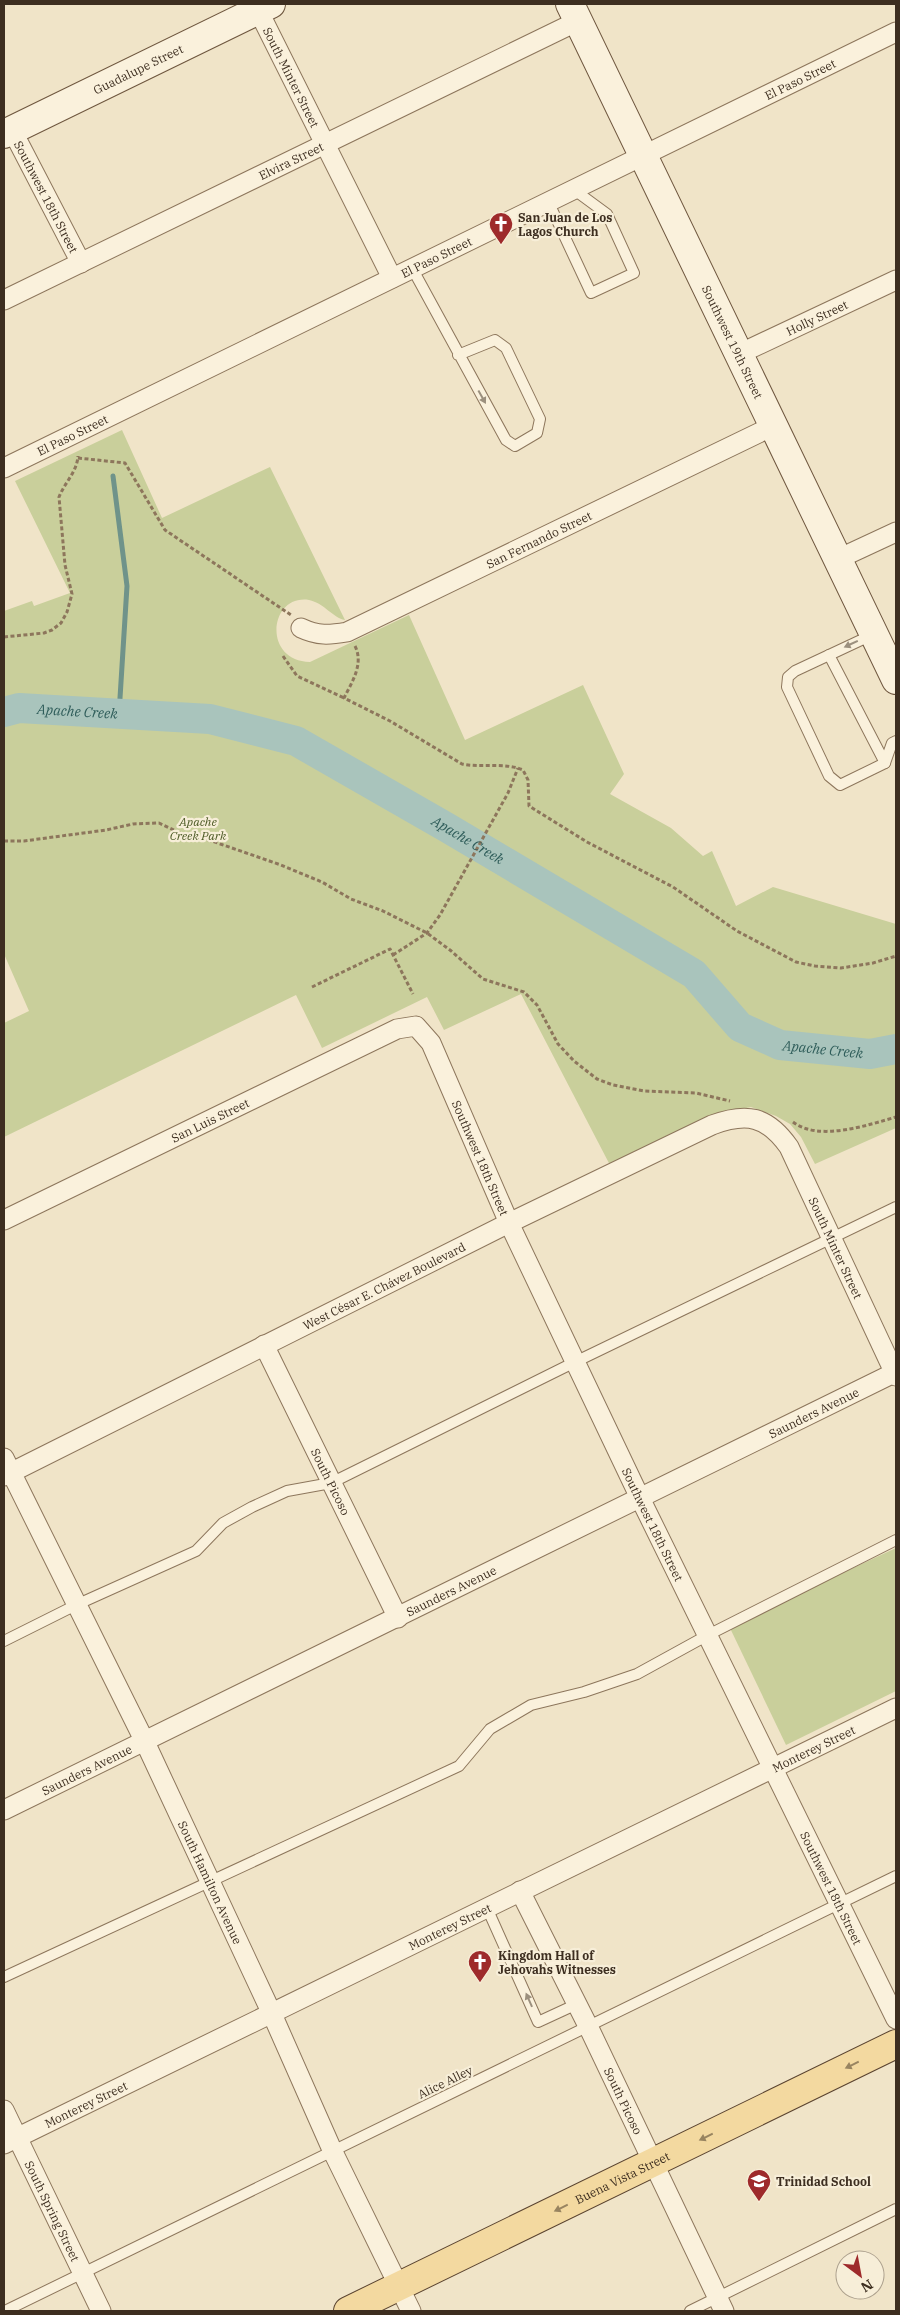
<svg xmlns="http://www.w3.org/2000/svg" width="900" height="2315" viewBox="0 0 900 2315" font-family="'IBM Plex Serif',serif">
<style>
.green{fill:#c9cf9b}
.lines{fill:none;stroke-linecap:round;stroke-linejoin:round}
.stream{stroke:#6f938a;stroke-width:5}
.river{stroke:#a9c4bc;stroke-width:30}
.lane-casing{stroke:#8d765c;stroke-width:12}
.street-casing{stroke:#8d765c;stroke-width:21}
.secondary-casing{stroke:#6f573f;stroke-width:30}
.primary-casing{stroke:#5b4430;stroke-width:30}
.path{stroke:#8d765c;stroke-width:3;stroke-dasharray:4 2.5;stroke-linecap:butt}
.lane{stroke:#faf1dc;stroke-width:10}
.street{stroke:#faf1dc;stroke-width:19}
.secondary{stroke:#faf1dc;stroke-width:28}
.primary{stroke:#f3d9a0;stroke-width:28}
.oneway{fill:#9c907e}
.oneway2{fill:#988460}
.labels{text-anchor:middle;dominant-baseline:central;stroke-width:4.5;stroke-linejoin:round;paint-order:stroke}
.street-label{font-size:12px;fill:#3d2e20;stroke:#f7eed8}
.poi-label{font-size:12px;font-weight:bold;fill:#3d2e20;stroke:#f7eed8;text-anchor:start}
.park-label{font-size:12px;font-style:italic;fill:#4d5a26;stroke:#f7eed8}
.water-label{font-size:14px;font-style:italic;fill:#2f5d5a;stroke:#f7eed8}
</style>
<rect width="100%" height="100%" fill="#f0e4c8"/>
<g class="green">
<path d="M 122,430 L 162,518 L 270,467 L 345,620 C 333,618 324,603 309,600 C 269,594 262,661 310,662 L 409,615 L 465,740 L 583,685 L 624,774 L 610,794 L 671,828 L 703,856 L 712,851 L 736,906 L 773,887 L 896,924 L 896,1128 L 815,1164 L 801,1137 L 790,1124 L 776,1116 L 751,1107 L 728,1112 L 611,1167 L 521,994 L 444,1030 L 427,997 L 322,1048 L 296,995 L 4,1137 L 4,1023 L 29,1011 L 4,954 L 4,611 L 32,601 L 34,606 L 70,593 L 15,481 Z"/>
<path d="M 896,1548 L 896,1691 L 786,1745 L 729,1626 Z"/>
</g>
<g class="lines">
<path class="stream" d="M 113,476 L 127,586 L 119,714"/>
<path class="river" id="s1" d="M 4,712 L 19,708 L 210,719 L 296,741 L 446,827 L 694,974 L 740,1027 L 780,1045 L 870,1054 L 896,1049"/>
<g class="lane-casing">
<g id="lane">
<path d="M 548,201 L 591,293 L 634,273 L 607,214 L 573,189"/>
<path d="M 412,268 L 506,440 L 515,446 L 537,433 L 540,419 L 506,348 L 495,340 L 458,355"/>
<path d="M 874,634 L 795,671 L 788,677 L 787,687 L 829,776 L 840,785 L 885,763 L 892,743 L 896,741"/>
<path d="M 829,655 L 885,763"/>
<path d="M 4,1641 L 76,1605 L 196,1551 L 223,1523 L 252,1507 L 287,1491 L 331,1483 L 575,1362 L 896,1207"/>
<path d="M 487,1908 L 538,2022 L 577,2004"/>
<path d="M 4,1977 L 459,1766 L 490,1729 L 531,1705 L 584,1692 L 637,1674 L 708,1635 L 896,1540"/>
<path d="M 5,2311 L 896,1876"/>
<path d="M 690,2311 L 896,2209"/>
</g>
</g>
<g class="street-casing">
<g id="street">
<path id="s2" d="M 258,10 L 392,278"/>
<path id="s3" d="M 12,130 L 81,263"/>
<path id="s4" d="M 4,300 L 578,21"/>
<path id="s5" d="M 739,354 L 896,280"/>
<path id="s6" d="M 4,468 L 896,32"/>
<path d="M 838,559 L 896,532"/>
<path id="s7" d="M 301,628 C 318,636 329,635 347,632 L 773,426"/>
<path id="s8" d="M 4,1220 L 397,1029 L 416,1026 L 431,1043 L 509,1223 L 640,1498 L 896,2019"/>
<path id="s9" d="M 264,1345 L 398,1618"/>
<path id="s10" d="M 4,1458 L 145,1742 L 272,2014 L 333,2152 L 411,2311"/>
<path id="s11" d="M 4,1476 L 509,1223 L 712,1125 C 747,1112 767,1116 789,1147 L 896,1376"/>
<path id="s12" d="M 4,1810 L 896,1372"/>
<path id="s13" d="M 520,1891 L 588,2026 L 724,2311"/>
<path id="s14" d="M 4,2110 L 101,2311"/>
<path id="s15" d="M 4,2144 L 896,1708"/>
</g>
</g>
<g class="secondary-casing">
<g id="secondary">
<path id="s16" d="M 570,4 L 896,680"/>
<path id="s17" d="M 4,134 L 271,4"/>
</g>
</g>
<g class="primary-casing">
<g id="primary">
<path id="s18" d="M 348,2311 L 896,2044"/>
</g>
</g>
<g class="path">
<path d="M 78,458 L 125,463 L 165,530 L 291,615"/>
<path d="M 4,637 L 44,633 L 52,630 L 61,623 L 67,612 L 72,594 L 65,565 L 59,497 C 65,482 77,472 78,456"/>
<path d="M 355,646 C 364,664 352,682 344,698 L 390,721 L 462,764 C 482,768 504,762 523,770 L 528,780 L 529,806 L 587,842 L 673,887 L 737,931 L 796,962 L 815,966 L 841,968 L 873,963 L 896,956"/>
<path d="M 283,656 L 297,676 L 344,698"/>
<path d="M 4,841 L 24,841 L 106,830 L 133,824 L 159,823 L 184,835 L 206,839 L 281,865 L 322,882 L 351,899 L 383,911 L 427,933 L 450,950 L 483,979 L 524,992 L 537,1005 L 558,1044 L 574,1061 L 597,1079 L 613,1085 L 644,1091 L 696,1093 L 730,1101"/>
<path d="M 393,955 L 427,933 L 440,915 L 508,793 L 518,768"/>
<path d="M 312,987 L 390,949 L 413,994"/>
<path d="M 793,1122 C 819,1142 868,1125 896,1117"/>
</g>
<use href="#lane" class="lane"/>
<use href="#street" class="street"/>
<use href="#secondary" class="secondary"/>
<use href="#primary" class="primary"/>
</g>
<defs><path id="oneway-solid" d="M-6-.8H1V-3.2L6.5 0L1 3.2V.8H-6Z" transform="scale(1.25)"/></defs>
<g class="oneway">
<use href="#oneway-solid" transform="translate(482 397) rotate(61)"/>
<use href="#oneway-solid" transform="translate(851 644) rotate(155)"/>
<use href="#oneway-solid" transform="translate(529 2000) rotate(-114)"/>
</g>
<g class="oneway2">
<use href="#oneway-solid" transform="translate(852 2065) rotate(154)"/>
<use href="#oneway-solid" transform="translate(706 2137) rotate(154)"/>
<use href="#oneway-solid" transform="translate(561 2208) rotate(154)"/>
</g>
<defs>
<g id="church-pin" transform="scale(1.25)"><path d="M0 17L-7.5 6A9.5 9.5 0 1 1 7.5 6Z" fill="#9e2a2b" stroke="#f7eed8"/><path d="M-1.2-6h2.4v3.5h3.3v2.4h-3.3V6h-2.4V-.1h-3.3v-2.4h3.3Z" fill="#fff"/></g>
<g id="school-pin" transform="scale(1.25)"><path d="M0 17L-7.5 6A9.5 9.5 0 1 1 7.5 6Z" fill="#9e2a2b" stroke="#f7eed8"/><path d="M0-5L7-2L0 1L-7-2ZM-4 1L0 2.5L4 1V4Q0 6-4 4Z" fill="#fff"/></g>
</defs>
<g fill-rule="evenodd">
<use href="#church-pin" x="501" y="224"/>
<use href="#church-pin" x="480" y="1962"/>
<use href="#school-pin" x="759" y="2181"/>
</g>
<g class="labels">
<g class="street-label">
<text stroke="none"><textPath href="#s17" startOffset="149">Guadalupe Street</textPath></text>
<text stroke="none"><textPath href="#s2" startOffset="75">South Minter Street</textPath></text>
<text stroke="none"><textPath href="#s6" startOffset="886">El Paso Street</textPath></text>
<text stroke="none"><textPath href="#s4" startOffset="319">Elvira Street</textPath></text>
<text stroke="none"><textPath href="#s3" startOffset="75">Southwest 18th Street</textPath></text>
<text stroke="none"><textPath href="#s6" startOffset="481">El Paso Street</textPath></text>
<text stroke="none"><textPath href="#s5" startOffset="86">Holly Street</textPath></text>
<text stroke="none"><textPath href="#s16" startOffset="375">Southwest 19th Street</textPath></text>
<text stroke="none"><textPath href="#s6" startOffset="76">El Paso Street</textPath></text>
<text stroke="none"><textPath href="#s7" startOffset="260">San Fernando Street</textPath></text>
<text stroke="none"><textPath href="#s8" startOffset="229">San Luis Street</textPath></text>
<text stroke="none"><textPath href="#s8" startOffset="604">Southwest 18th Street</textPath></text>
<text stroke="none"><textPath href="#s11" startOffset="990">South Minter Street</textPath></text>
<text stroke="none"><textPath href="#s11" startOffset="425">West César E. Chávez Boulevard</textPath></text>
<text stroke="none"><textPath href="#s12" startOffset="902">Saunders Avenue</textPath></text>
<text stroke="none"><textPath href="#s9" startOffset="152">South Picoso</textPath></text>
<text stroke="none"><textPath href="#s8" startOffset="1009">Southwest 18th Street</textPath></text>
<text stroke="none"><textPath href="#s12" startOffset="498">Saunders Avenue</textPath></text>
<text stroke="none"><textPath href="#s15" startOffset="901">Monterey Street</textPath></text>
<text stroke="none"><textPath href="#s12" startOffset="92">Saunders Avenue</textPath></text>
<text stroke="none"><textPath href="#s10" startOffset="472">South Hamilton Avenue</textPath></text>
<text stroke="none"><textPath href="#s8" startOffset="1414">Southwest 18th Street</textPath></text>
<text stroke="none"><textPath href="#s15" startOffset="496">Monterey Street</textPath></text>
<text transform="translate(445 2082) rotate(-26)">Alice Alley</text>
<text stroke="none"><textPath href="#s13" startOffset="234">South Picoso</textPath></text>
<text stroke="none"><textPath href="#s15" startOffset="91">Monterey Street</textPath></text>
<text stroke="none"><textPath href="#s18" startOffset="305">Buena Vista Street</textPath></text>
<text stroke="none"><textPath href="#s14" startOffset="112">South Spring Street</textPath></text>
</g>
<g class="poi-label">
<text x="518" y="217">San Juan de Los<tspan x="518" dy="14">Lagos Church</tspan></text>
<text x="498" y="1955">Kingdom Hall of<tspan x="498" dy="14">Jehovahs Witnesses</tspan></text>
<text x="776" y="2181">Trinidad School</text>
</g>
<g class="park-label">
<text x="198" y="821">Apache<tspan x="198" dy="14">Creek Park</tspan></text>
</g>
<g class="water-label">
<text stroke="none"><textPath href="#s1" startOffset="74">Apache Creek</textPath></text>
<text stroke="none"><textPath href="#s1" startOffset="494">Apache Creek</textPath></text>
<text stroke="none"><textPath href="#s1" startOffset="914">Apache Creek</textPath></text>
</g>
</g>
<rect width="900" height="2315" fill="none" stroke="#3d2e20" stroke-width="10"/>
<g transform="translate(860 2275) rotate(148)"><circle r="24" fill="#f7eed8" stroke="#ada18e"/>
<path d="M0-4L9 19L0 12L-9 19Z" fill="#9e2a2b"/>
<text y="-8" font-size="14" font-weight="bold" text-anchor="middle" fill="#3d2e20">N</text>
</g>
</svg>
